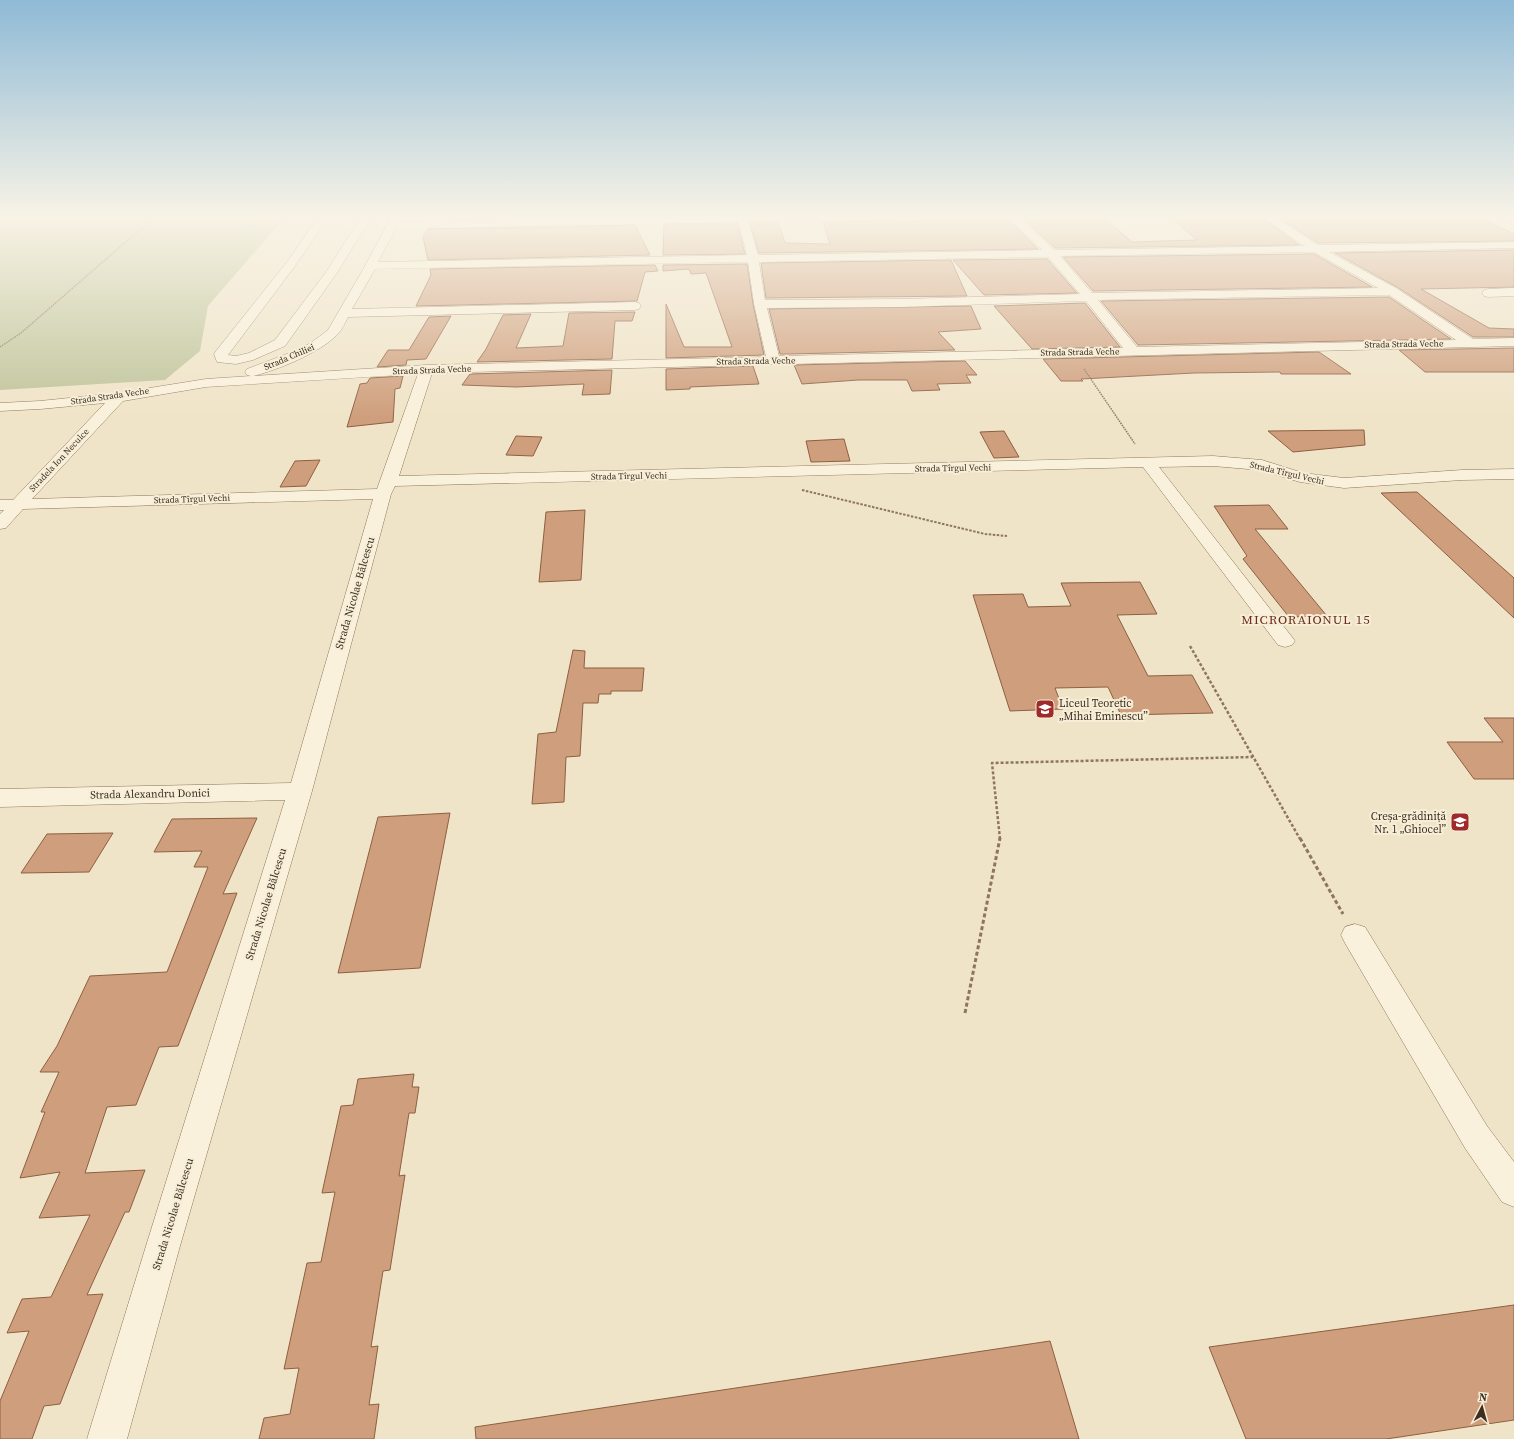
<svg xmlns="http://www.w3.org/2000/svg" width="1514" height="1439" viewBox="0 0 1514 1439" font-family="'Source Serif 4',serif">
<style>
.cemetery{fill:#bfc49a}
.building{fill:#cf9f7d;stroke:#8d5f41}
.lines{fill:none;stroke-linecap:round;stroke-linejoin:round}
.minor-casing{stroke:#8d765c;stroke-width:1}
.path-far3{stroke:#8d765c;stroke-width:1.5;stroke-dasharray:1.5 1;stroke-linecap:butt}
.path-far2{stroke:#8d765c;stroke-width:2;stroke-dasharray:2.5 1.5;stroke-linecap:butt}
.path-far1{stroke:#8d765c;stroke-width:2.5;stroke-dasharray:3 2;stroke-linecap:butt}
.path{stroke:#8d765c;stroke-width:3;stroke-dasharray:4 2.5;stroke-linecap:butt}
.minor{fill:#faf1dc;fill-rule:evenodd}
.labels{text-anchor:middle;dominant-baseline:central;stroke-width:4;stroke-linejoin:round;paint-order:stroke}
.far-street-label{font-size:9px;fill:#3d2e20;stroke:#f7eed8}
.street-label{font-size:11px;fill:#3d2e20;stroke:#f7eed8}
.poi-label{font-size:11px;fill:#3d2e20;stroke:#f7eed8;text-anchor:start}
.quarter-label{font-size:13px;letter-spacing:1px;fill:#6b2e1e;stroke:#f7eed8}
</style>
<rect width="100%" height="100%" fill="#f0e4c8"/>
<path class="cemetery" d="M 0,216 L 286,216 L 208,306 L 200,351 L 165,380 L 0,390 Z"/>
<g class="building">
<path d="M 455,216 L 510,216 L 510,218 L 453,219 Z"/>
<path d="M 1169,216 L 1260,216 L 1299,245 L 1055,248 L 1024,219 L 1104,218 L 1132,242 L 1197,240 Z"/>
<path d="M 1276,216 L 1478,216 L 1514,234 L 1514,241 L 1318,243 Z"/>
<path d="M 994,218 L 997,221 L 1009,220 L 1038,249 L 759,253 L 750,223 L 778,222 L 785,243 L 830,244 L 823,222 L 893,220 L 895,222 Z"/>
<path d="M 728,223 L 737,223 L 745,254 L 663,255 L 664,224 Z"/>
<path d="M 635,225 L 650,255 L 428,260 L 423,237 L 428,229 Z"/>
<path d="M 1514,250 L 1514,287 L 1421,289 L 1489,328 L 1514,329 L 1514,337 L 1473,337 L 1397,287 L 1335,253 Z"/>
<path d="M 1314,254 L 1372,287 L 1093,291 L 1063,257 Z"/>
<path d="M 1047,259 L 1077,293 L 984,295 L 953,260 Z"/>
<path d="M 951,260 L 967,296 L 766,298 L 761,263 Z"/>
<path d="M 747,264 L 753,304 L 764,355 L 666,358 L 666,304 L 684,347 L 732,347 L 706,273 L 691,274 L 689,269 L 663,271 L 663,265 Z"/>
<path d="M 655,265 L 658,271 L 645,272 L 637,301 L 416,306 L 431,275 L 430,269 Z"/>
<path d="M 1389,297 L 1451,339 L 1138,345 L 1101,301 Z"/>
<path d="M 1085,303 L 1120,347 L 1032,349 L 994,306 Z"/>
<path d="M 971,306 L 981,329 L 938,332 L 955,350 L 789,354 L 780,354 L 769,309 Z"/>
<path d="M 635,312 L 632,321 L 615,321 L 612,359 L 477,362 L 486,349 L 503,315 L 531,314 L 516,348 L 563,346 L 569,313 Z"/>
<path d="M 451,316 L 426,359 L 407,360 L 406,365 L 377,367 L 388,350 L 409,350 L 429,317 Z"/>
<path d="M 1514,348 L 1514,372 L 1425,372 L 1399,350 Z"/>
<path d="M 1319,352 L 1351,374 L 1281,374 L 1280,372 L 1194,373 L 1081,379 L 1083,381 L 1061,381 L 1043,359 Z"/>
<path d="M 965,361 L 977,375 L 966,375 L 971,383 L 937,384 L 940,390 L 912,391 L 907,380 L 858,380 L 802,384 L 794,365 Z"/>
<path d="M 753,366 L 759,384 L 690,387 L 690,389 L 666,390 L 666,369 Z"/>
<path d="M 612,370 L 610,394 L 582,395 L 584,384 L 516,387 L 462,385 L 470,374 Z"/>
<path d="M 403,376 L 400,388 L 395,389 L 393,422 L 347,427 L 360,384 L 367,383 L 370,378 Z"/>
<path d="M 1364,430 L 1365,445 L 1293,452 L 1268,431 Z"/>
<path d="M 1004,431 L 1019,457 L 994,458 L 980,432 Z"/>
<path d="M 516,436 L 542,437 L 533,456 L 506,455 Z"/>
<path d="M 844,439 L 850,461 L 811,462 L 806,441 Z"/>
<path d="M 320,460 L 306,486 L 280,487 L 295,461 Z"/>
<path d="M 1417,492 L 1514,578 L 1514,618 L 1381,493 Z"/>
<path d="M 1269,505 L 1288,529 L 1255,529 L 1327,616 L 1289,617 L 1243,559 L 1247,556 L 1214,506 Z"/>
<path d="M 585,510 L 581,580 L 539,582 L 546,512 Z"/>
<path d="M 1140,582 L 1157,614 L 1117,615 L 1148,676 L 1192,675 L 1213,713 L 1121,715 L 1108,687 L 1055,688 L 1063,709 L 1010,711 L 973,595 L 1023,594 L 1028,607 L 1071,606 L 1061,583 Z"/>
<path d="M 573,650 L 585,651 L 584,668 L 644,668 L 642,691 L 611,691 L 611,694 L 599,694 L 598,703 L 583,703 L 580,756 L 566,757 L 564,802 L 532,804 L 538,734 L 556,732 Z"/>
<path d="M 1484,718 L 1514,718 L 1514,779 L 1474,779 L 1447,742 L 1503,742 Z"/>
<path d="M 450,813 L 420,968 L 338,973 L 378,817 Z"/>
<path d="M 257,818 L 223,894 L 237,893 L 178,1046 L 159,1047 L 136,1105 L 107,1107 L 85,1173 L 145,1170 L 129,1212 L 125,1212 L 87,1295 L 103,1294 L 60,1404 L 44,1406 L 32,1439 L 0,1439 L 0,1401 L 29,1331 L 7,1333 L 22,1299 L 51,1297 L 90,1215 L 39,1218 L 60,1172 L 20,1178 L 45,1112 L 41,1112 L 59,1072 L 40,1072 L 57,1046 L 90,976 L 167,972 L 208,867 L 194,867 L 202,851 L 154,852 L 172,819 Z"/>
<path d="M 113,833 L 89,872 L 21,873 L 47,834 Z"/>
<path d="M 414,1074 L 412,1087 L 419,1087 L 415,1113 L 409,1113 L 399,1176 L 405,1175 L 390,1270 L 383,1271 L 371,1347 L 378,1346 L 369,1405 L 379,1404 L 374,1439 L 259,1439 L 264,1418 L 290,1414 L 299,1368 L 284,1369 L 307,1263 L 321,1262 L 335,1192 L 322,1193 L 341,1106 L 353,1105 L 358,1079 Z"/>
<path d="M 1514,1305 L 1514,1420 L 1386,1439 L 1246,1439 L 1209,1347 Z"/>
<path d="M 1050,1341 L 1079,1439 L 476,1439 L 475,1427 Z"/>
</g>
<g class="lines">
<g class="minor-casing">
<g id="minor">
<path d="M 319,216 L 329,216 L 295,266 L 228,355 L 236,356 L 249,353 L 275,340 L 326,272 L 362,216 L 372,216 L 337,273 L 285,346 L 253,360 L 236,364 L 217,362 L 214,354 L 216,351 L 287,262 Z"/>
<path d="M 392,216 L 402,216 L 399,222 L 681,216 L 821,216 L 816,219 L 748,220 L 758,255 L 1042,250 L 1007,216 L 1018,216 L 1054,250 L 1304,246 L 1261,216 L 1273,216 L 1318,245 L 1514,242 L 1514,248 L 1329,252 L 1396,288 L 1473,339 L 1514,338 L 1514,346 L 432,373 L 399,476 L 1213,456 L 1262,460 L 1303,473 L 1344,478 L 1462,470 L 1514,469 L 1514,479 L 1462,480 L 1344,488 L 1300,482 L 1260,470 L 1213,466 L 1159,467 L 1292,637 L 1295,641 L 1292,645 L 1285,647 L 1278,645 L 1143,467 L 395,486 L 391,494 L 312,791 L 180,1246 L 127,1439 L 87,1439 L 146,1246 L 285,800 L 0,807 L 0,789 L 291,783 L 373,499 L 23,509 L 6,528 L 0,529 L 0,514 L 4,510 L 0,510 L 0,500 L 13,500 L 105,403 L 40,409 L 0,411 L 0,403 L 40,401 L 118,393 L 206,379 L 251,376 L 247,375 L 245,372 L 247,369 L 300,349 L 312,342 L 328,330 L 365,266 ZM 738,221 L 747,255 L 378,262 L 396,228 ZM 1314,252 L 1378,288 L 1092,293 L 1060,256 ZM 1048,257 L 1080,294 L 902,299 L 765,300 L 759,262 ZM 748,262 L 754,304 L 766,357 L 426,365 L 253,376 C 278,370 319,353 337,335 C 342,330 345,323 348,317 L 635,310 L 639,309 L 641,306 L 639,303 L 635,302 L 352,309 L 375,269 ZM 1389,295 L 1456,340 L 1137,347 L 1098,300 ZM 1086,301 L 1123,348 L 779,356 L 767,308 L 902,307 ZM 418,374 L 377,489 L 32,499 L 123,401 L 206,387 Z"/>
<path d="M 1497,216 L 1510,216 L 1514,218 L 1514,225 Z"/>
<path d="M 1514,288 L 1514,296 L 1488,297 L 1484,296 L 1482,293 L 1484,290 L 1488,289 Z"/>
<path d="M 1355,924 L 1365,927 L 1487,1126 L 1514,1162 L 1514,1207 L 1502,1202 L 1465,1148 L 1345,943 L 1341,935 L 1345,927 Z"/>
</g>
</g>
<g class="path-far3">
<path d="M 0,347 L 21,333 L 143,227 L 159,216"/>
<path d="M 1084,369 L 1135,444"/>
</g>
<path class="path-far2" d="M 802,490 L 985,534 L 1007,536"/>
<g class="path-far1">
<path d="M 1190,646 L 1300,839"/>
<path d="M 1000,839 L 992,763 L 1253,757"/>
</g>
<g class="path">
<path d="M 1300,838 L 1343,914"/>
<path d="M 965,1013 L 1000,838"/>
</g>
<use href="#minor" class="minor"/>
</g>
<linearGradient id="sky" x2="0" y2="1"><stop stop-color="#8fbad6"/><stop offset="0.52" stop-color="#f8f3e6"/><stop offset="1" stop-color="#f8f3e6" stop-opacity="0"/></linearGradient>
<rect width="1514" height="417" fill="url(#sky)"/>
<defs>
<g id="school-square" transform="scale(1)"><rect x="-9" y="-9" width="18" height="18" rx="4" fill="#9e2a2b" stroke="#f7eed8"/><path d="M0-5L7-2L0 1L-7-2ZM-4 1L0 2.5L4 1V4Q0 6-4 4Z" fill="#fff"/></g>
</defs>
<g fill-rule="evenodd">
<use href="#school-square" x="1045" y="709"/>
<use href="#school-square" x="1460" y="822"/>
</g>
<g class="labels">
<g class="far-street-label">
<text transform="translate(1404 344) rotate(-1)">Strada Strada Veche</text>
<text transform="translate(1080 352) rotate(-1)">Strada Strada Veche</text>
<text transform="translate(289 357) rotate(-23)">Strada Chiliei</text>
<text transform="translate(756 361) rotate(-1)">Strada Strada Veche</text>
<text transform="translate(432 370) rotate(-2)">Strada Strada Veche</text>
<text transform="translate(110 396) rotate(-8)">Strada Strada Veche</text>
<text transform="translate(59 460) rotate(-47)">Stradela Ion Neculce</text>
<text transform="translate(953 468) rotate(-1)">Strada Tîrgul Vechi</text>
<text transform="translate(1287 473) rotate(13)">Strada Tîrgul Vechi</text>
<text transform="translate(629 476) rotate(-1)">Strada Tîrgul Vechi</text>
<text transform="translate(192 499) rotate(-2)">Strada Tîrgul Vechi</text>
</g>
<g class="street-label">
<text transform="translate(355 593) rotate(-74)">Strada Nicolae Bălcescu</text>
<text transform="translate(150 794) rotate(-1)">Strada Alexandru Donici</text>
<text transform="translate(266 904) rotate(-73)">Strada Nicolae Bălcescu</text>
<text transform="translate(173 1214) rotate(-73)">Strada Nicolae Bălcescu</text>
</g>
<g class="poi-label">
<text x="1059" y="703">Liceul Teoretic<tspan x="1059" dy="13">„Mihai Eminescu”</tspan></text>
<text x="1446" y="816" text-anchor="end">Creșa-grădiniță<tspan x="1446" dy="13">Nr. 1 „Ghiocel”</tspan></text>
</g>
<g class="quarter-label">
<text x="1306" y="619">MICRORAIONUL 15</text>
</g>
</g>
<g transform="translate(1482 1407) rotate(6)" stroke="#f7eed8" stroke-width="3" paint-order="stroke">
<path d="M0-3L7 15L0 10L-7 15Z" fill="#3d2e20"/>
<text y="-6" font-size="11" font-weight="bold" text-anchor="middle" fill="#3d2e20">N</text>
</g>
</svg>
